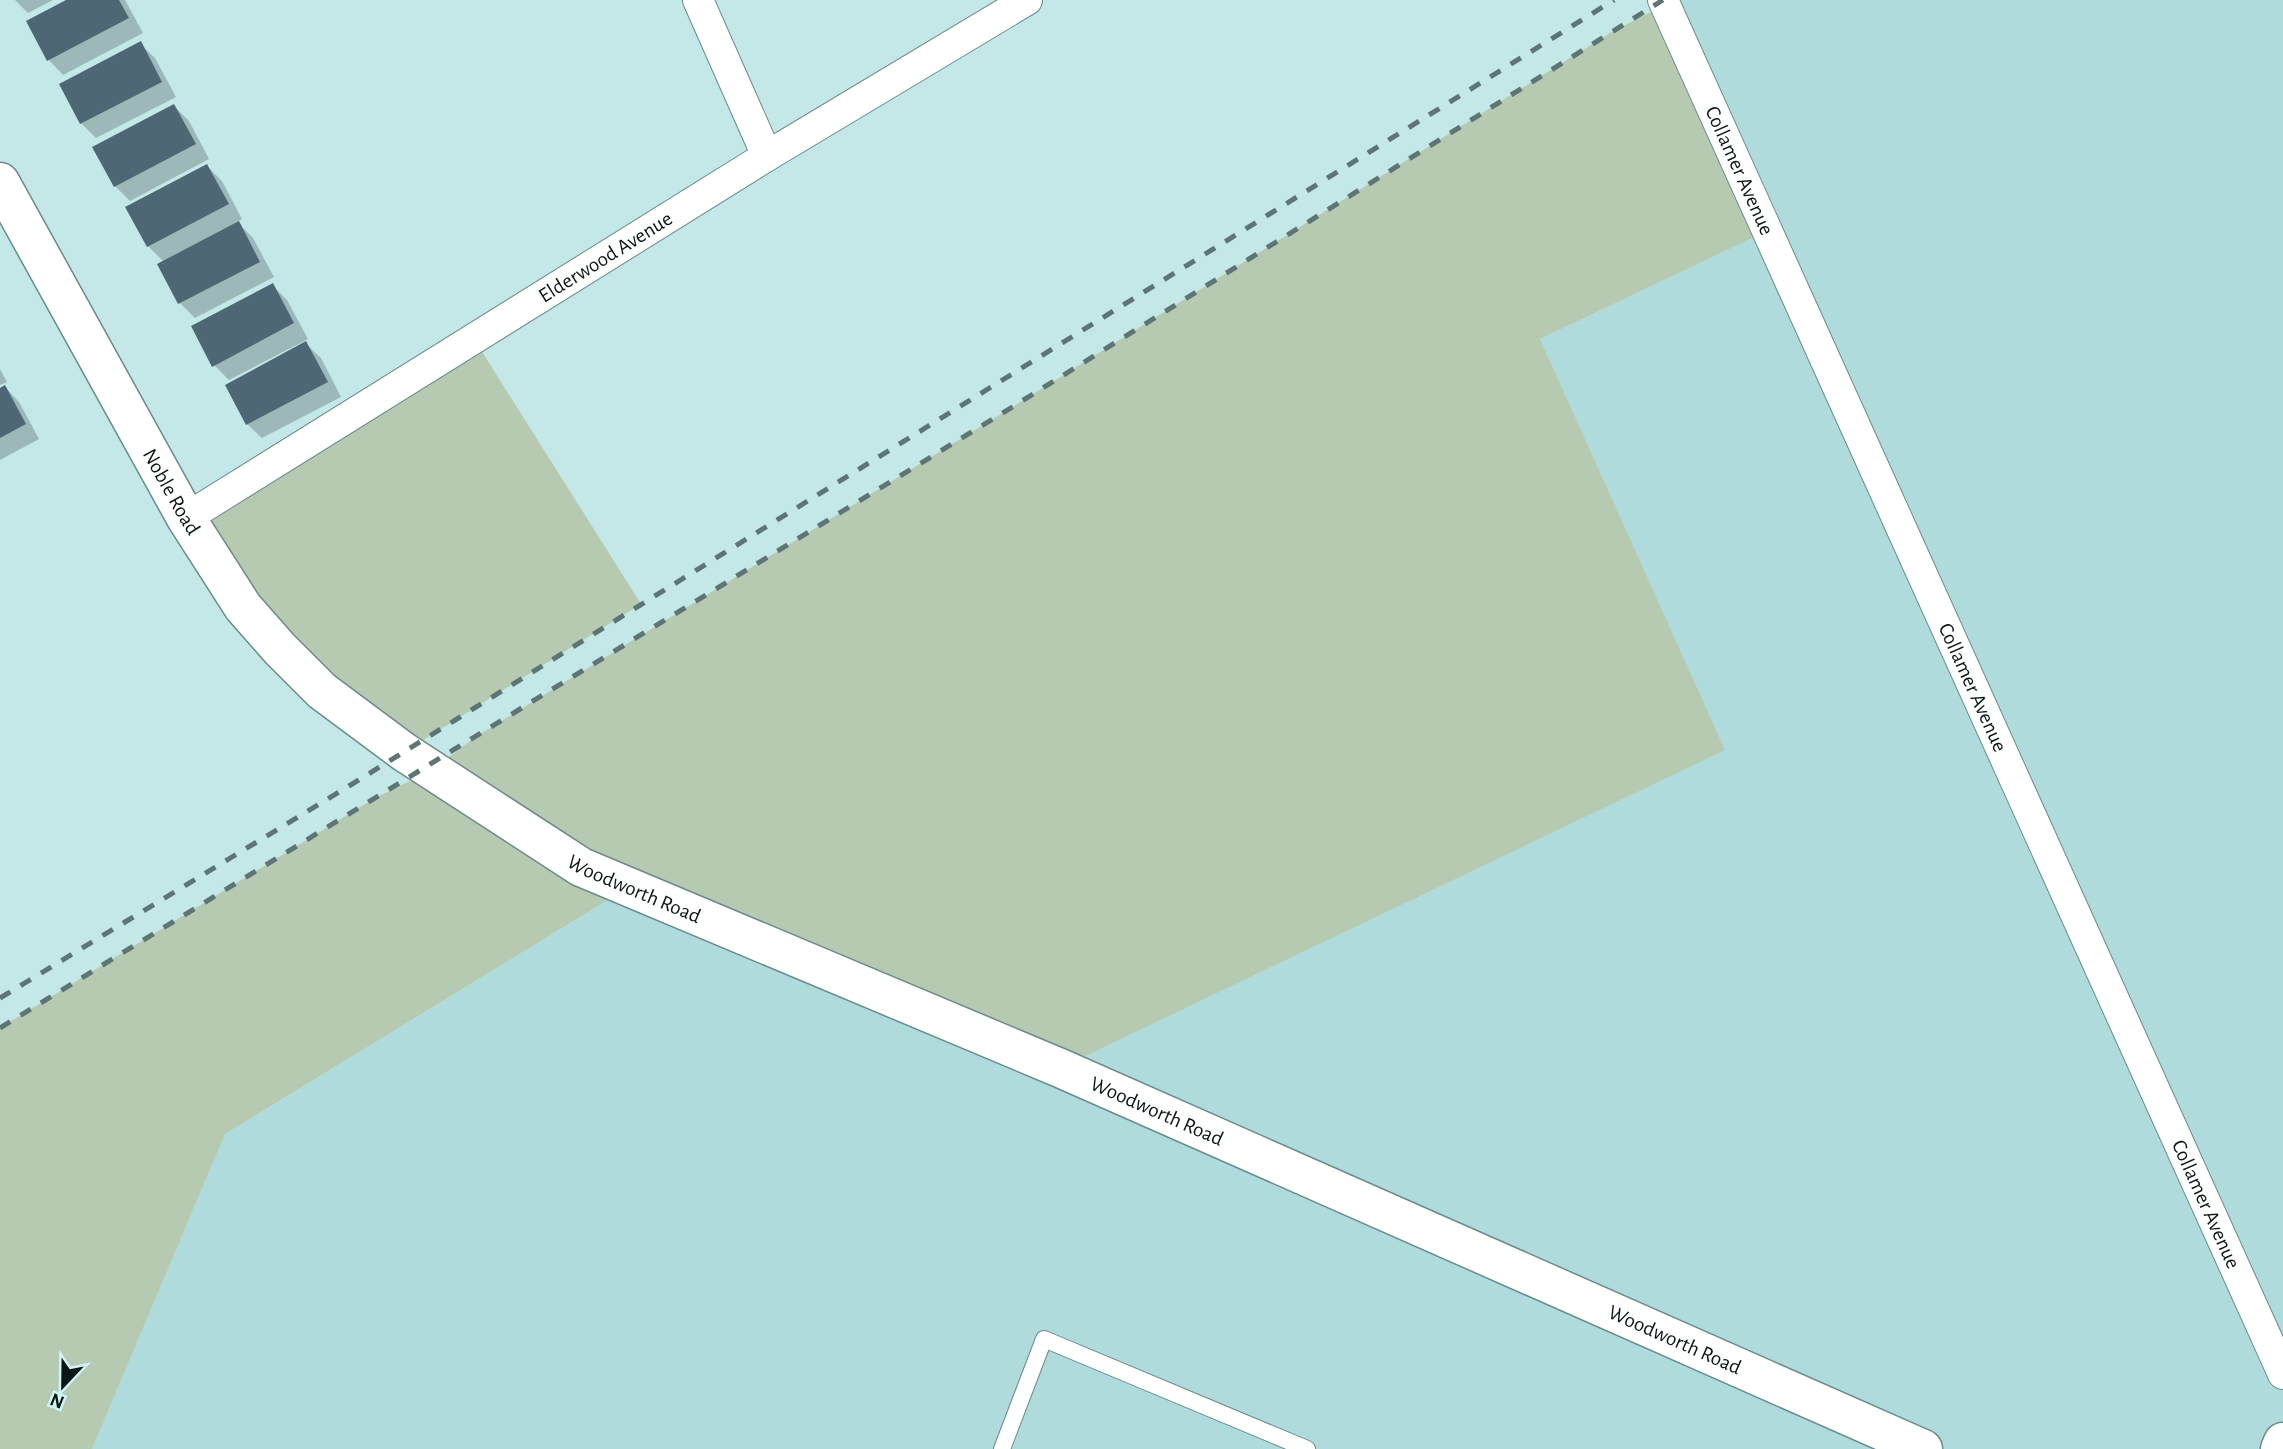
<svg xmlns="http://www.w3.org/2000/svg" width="2283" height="1449" viewBox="0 0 2283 1449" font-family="'Alegreya Sans',sans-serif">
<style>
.built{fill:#afdbdc}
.grass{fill:#b6cab1}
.shadow{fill:#0003}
.building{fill:#4d6874}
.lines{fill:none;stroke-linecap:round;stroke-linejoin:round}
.lane-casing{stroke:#698b8b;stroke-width:18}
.street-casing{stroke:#698b8b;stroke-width:32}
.secondary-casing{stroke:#698b8b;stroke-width:41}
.lane{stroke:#fff;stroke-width:16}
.street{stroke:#fff;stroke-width:30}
.secondary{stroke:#fff;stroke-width:38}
.rail{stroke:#5e7575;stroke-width:5;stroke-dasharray:12 12;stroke-linecap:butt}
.labels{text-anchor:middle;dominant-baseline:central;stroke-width:5;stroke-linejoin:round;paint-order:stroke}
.street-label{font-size:21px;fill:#091616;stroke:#d0f5f5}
</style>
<rect width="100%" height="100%" fill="#c4e7e7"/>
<path class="built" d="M 1672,0 L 2283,0 L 2283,1442 L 2280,1449 L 92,1449 L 225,1134 L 629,887 L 1724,749 L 1540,339 L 1767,231 Z"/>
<g class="grass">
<path d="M 1665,5 L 1767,231 L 1540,339 L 1725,750 L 1060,1068 L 629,887 L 225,1134 L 92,1449 L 0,1449 L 0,1028 L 375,798 L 432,770 L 474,738 L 1014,406 L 1613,31 Z"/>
<path d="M 474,339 L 641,604 L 404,752 L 322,691 L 186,518 Z"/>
</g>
<g class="shadow">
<path d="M 15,0 L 53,0 L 28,13 Z"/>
<path d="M 70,0 L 125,0 L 143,33 L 63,75 L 49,60 L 28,22 Z"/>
<path d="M 140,44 L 155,58 L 176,97 L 96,138 L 81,123 L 61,85 Z"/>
<path d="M 174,106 L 189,121 L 209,159 L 130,201 L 115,186 Z"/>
<path d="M 207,166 L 222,181 L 242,219 L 237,222 L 253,238 L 274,277 L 195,318 L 180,303 L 164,262 L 148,246 Z"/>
<path d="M 272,285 L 287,300 L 308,339 L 229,380 L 214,365 Z"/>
<path d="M 306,344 L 321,358 L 341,397 L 262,438 L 247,424 Z"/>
<path d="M 0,369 L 7,382 L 0,385 Z"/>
<path d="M 5,387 L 19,402 L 39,439 L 0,460 L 0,390 Z"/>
</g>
<g class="building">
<path d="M 66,0 L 119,0 L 129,18 L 47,61 L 26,21 Z"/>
<path d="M 141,41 L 162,82 L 80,124 L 59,84 Z"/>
<path d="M 174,104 L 196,144 L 114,187 L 92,147 Z"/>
<path d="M 207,164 L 229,204 L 147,247 L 125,207 Z"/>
<path d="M 239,221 L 260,262 L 178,304 L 157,264 Z"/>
<path d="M 273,283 L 294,323 L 212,367 L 191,326 Z"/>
<path d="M 306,341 L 328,382 L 246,425 L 225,385 Z"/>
<path d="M 5,385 L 26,424 L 0,438 L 0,388 Z"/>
</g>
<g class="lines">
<g class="lane-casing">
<path id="lane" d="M 1002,1449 L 1044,1339 L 1307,1449"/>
</g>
<g class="street-casing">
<g id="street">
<path d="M 698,0 L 767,156"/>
<path id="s1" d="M 1663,0 L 2283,1374"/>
<path id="s2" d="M 186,518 L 767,156 L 1027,0"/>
</g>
</g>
<g class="secondary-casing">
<g id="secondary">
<path id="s3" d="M 0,182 L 186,518 L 243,607 L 280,649 L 322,691 L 404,752 L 581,867 L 1060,1068 L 1923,1449"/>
<path d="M 2280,1449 L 2283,1442"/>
</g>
</g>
<use href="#lane" class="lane"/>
<use href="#street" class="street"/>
<use href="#secondary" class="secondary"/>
<g class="rail">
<path d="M 0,998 L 349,786 L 1614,0"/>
<path d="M 0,1028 L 1014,406 L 1663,0"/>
</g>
</g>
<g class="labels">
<g class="street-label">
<text stroke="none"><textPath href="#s1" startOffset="187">Collamer Avenue</textPath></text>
<text stroke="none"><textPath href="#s2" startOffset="494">Elderwood Avenue</textPath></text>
<text stroke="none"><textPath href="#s3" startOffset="354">Noble Road</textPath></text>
<text stroke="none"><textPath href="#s1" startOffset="754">Collamer Avenue</textPath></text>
<text stroke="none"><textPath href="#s3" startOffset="976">Woodworth Road</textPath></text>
<text stroke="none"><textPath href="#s3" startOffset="1544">Woodworth Road</textPath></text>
<text stroke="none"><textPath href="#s1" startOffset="1321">Collamer Avenue</textPath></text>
<text stroke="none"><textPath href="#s3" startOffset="2110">Woodworth Road</textPath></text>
</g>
</g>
<g transform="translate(63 1386) rotate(202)" stroke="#d0f5f5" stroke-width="5" paint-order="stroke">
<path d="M0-5L12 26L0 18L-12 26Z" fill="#091616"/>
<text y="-10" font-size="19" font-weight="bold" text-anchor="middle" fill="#091616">N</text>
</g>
</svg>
